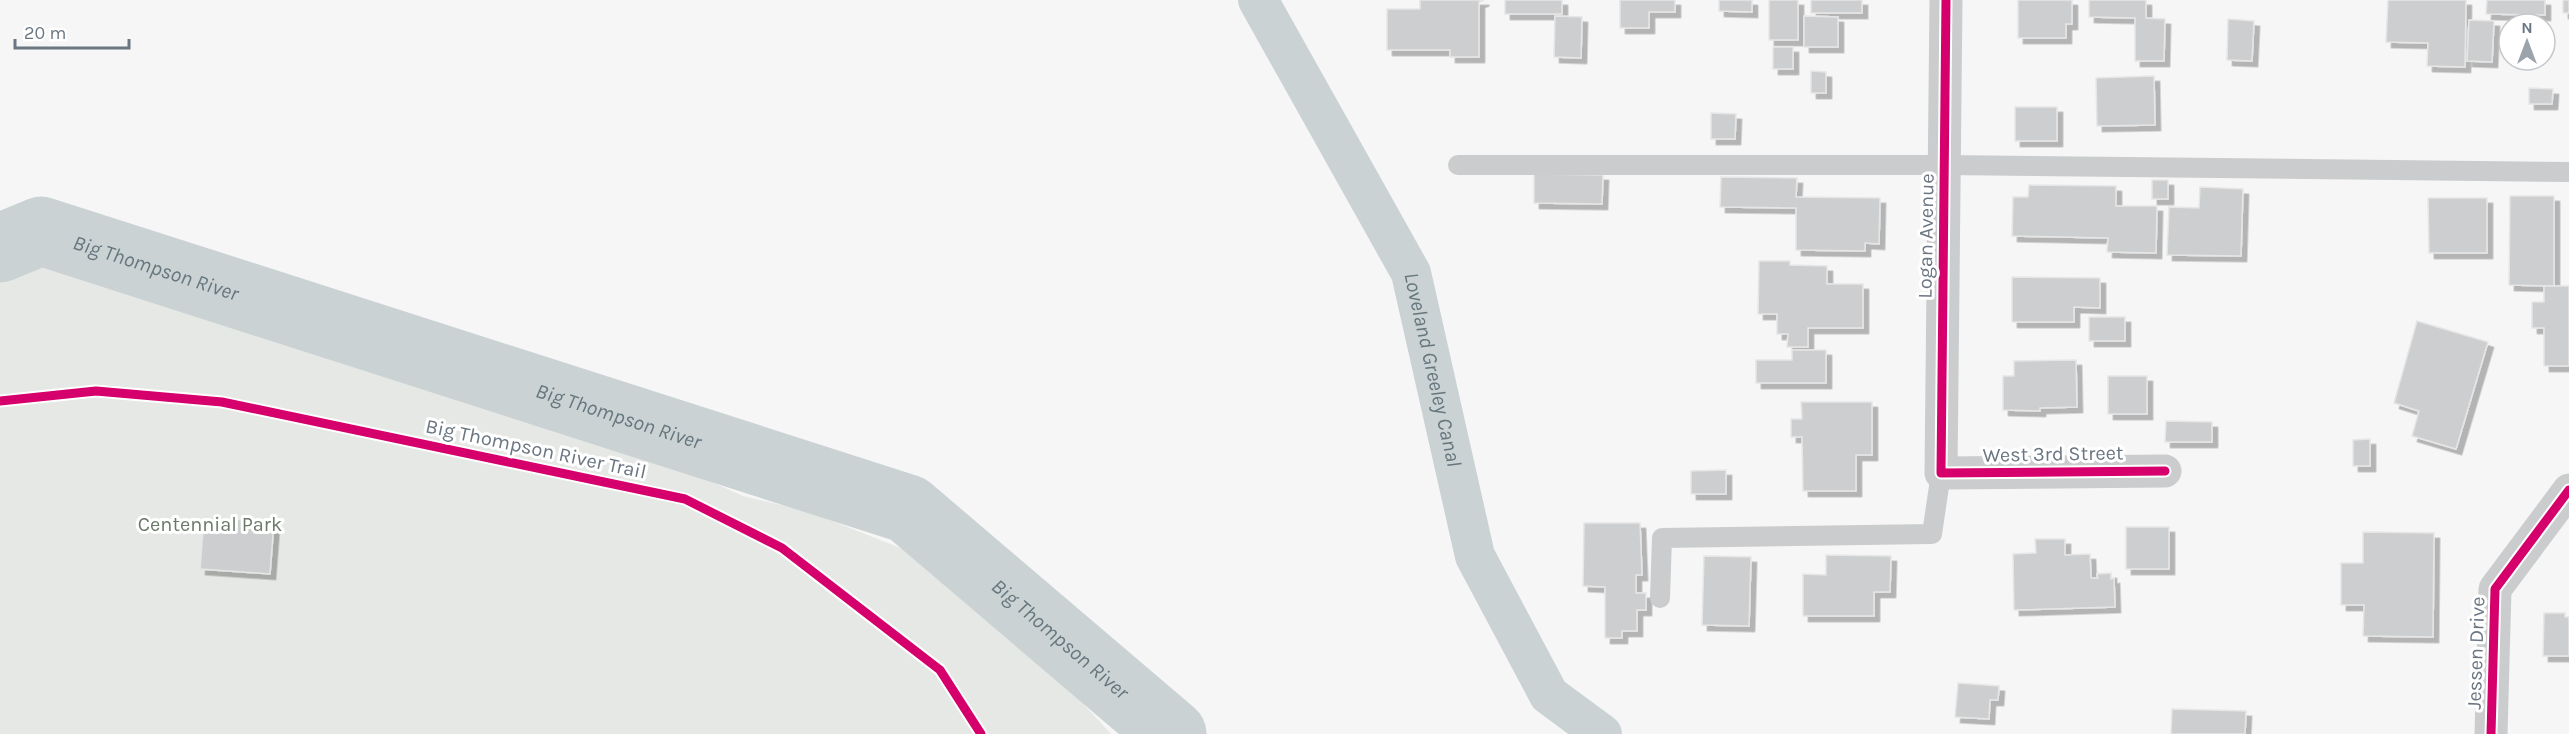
<svg xmlns="http://www.w3.org/2000/svg" width="2569" height="734" viewBox="0 0 2569 734" font-family="Karla,sans-serif">
<style>
.green{fill:#e5e8e4}
.lines{fill:none;stroke-linecap:round;stroke-linejoin:round}
.canal{stroke:#cbd2d4;stroke-width:40}
.river{stroke:#cbd2d4;stroke-width:69}
.building{fill:#cdcecf;stroke:#e6e6e6;stroke-width:1.5;filter:url(#shadow)}
.lane{stroke:#cbcccd;stroke-width:20}
.street{stroke:#cbcccd;stroke-width:33}
.cycleway-casing{stroke:#fff;stroke-width:13}
.cycleway{stroke:#d6006c;stroke-width:9}
.labels{text-anchor:middle;dominant-baseline:central;stroke-width:6;stroke-linejoin:round;paint-order:stroke}
.street-label{font-size:20px;fill:#6a7682;stroke:#fff}
.park-label{font-size:20px;fill:#6b7a68;stroke:#fff}
.water-label{font-size:21px;font-style:italic;fill:#66777e;stroke:#fff}
</style>
<defs>
<filter id="shadow"><feDropShadow dx="5.5" dy="5.5" stdDeviation="0" flood-color="#0004"/></filter>
</defs>
<rect width="100%" height="100%" fill="#f6f6f6"/>
<path class="green" d="M 51,263 L 182,295 L 383,361 L 558,428 L 683,469 L 743,496 L 807,511 L 918,555 L 1036,652 L 1111,734 L 0,734 L 0,268 Z"/>
<g class="lines">
<path class="canal" id="s1" d="M 1258,0 L 1411,273 L 1475,556 L 1549,695 L 1602,734"/>
<path class="river" id="s2" d="M 0,248 L 41,231 L 908,509 L 1172,734"/>
</g>
<g class="building">
<path d="M 1420,0 L 1484,0 L 1479,2 L 1479,57 L 1450,57 L 1450,50 L 1387,50 L 1387,9 L 1420,9 Z"/>
<rect x="1505" y="0" width="57" height="14"/>
<path d="M 1620,0 L 1675,0 L 1675,12 L 1649,12 L 1649,28 L 1620,28 Z"/>
<path d="M 1719,0 L 1752,0 L 1752,12 L 1719,11 Z"/>
<rect x="1769" y="0" width="29" height="40"/>
<rect x="1811" y="0" width="51" height="13"/>
<path d="M 2018,0 L 2072,0 L 2072,24 L 2066,24 L 2066,38 L 2018,38 Z"/>
<path d="M 2089,0 L 2146,0 L 2146,18 L 2165,19 L 2164,61 L 2135,61 L 2135,18 L 2089,17 Z"/>
<path d="M 2388,0 L 2466,0 L 2465,67 L 2427,66 L 2428,43 L 2386,42 Z"/>
<path d="M 2487,0 L 2545,0 L 2545,15 L 2486,14 Z"/>
<rect x="2563" y="0" width="6" height="13"/>
<path d="M 1555,16 L 1582,17 L 1581,58 L 1554,57 Z"/>
<path d="M 1804,16 L 1838,17 L 1838,47 L 1804,47 Z"/>
<path d="M 2228,19 L 2254,21 L 2252,61 L 2227,60 Z"/>
<path d="M 2469,20 L 2494,21 L 2492,62 L 2467,61 Z"/>
<rect x="1773" y="47" width="20" height="22"/>
<path d="M 1811,71 L 1826,72 L 1826,93 L 1811,93 Z"/>
<path d="M 2154,76 L 2155,125 L 2097,126 L 2096,78 Z"/>
<path d="M 2529,88 L 2553,89 L 2552,104 L 2529,104 Z"/>
<rect x="2015" y="107" width="42" height="34"/>
<path d="M 1711,113 L 1736,114 L 1735,139 L 1711,139 Z"/>
<path d="M 1534,174 L 1603,175 L 1602,204 L 1534,203 Z"/>
<path d="M 1721,177 L 1797,178 L 1796,197 L 1880,198 L 1879,244 L 1865,243 L 1865,251 L 1796,250 L 1796,208 L 1720,207 Z"/>
<rect x="2152" y="180" width="16" height="19"/>
<path d="M 2029,185 L 2116,186 L 2116,206 L 2157,206 L 2156,253 L 2107,252 L 2108,238 L 2012,236 L 2013,197 L 2028,197 Z"/>
<path d="M 2200,187 L 2243,189 L 2241,256 L 2167,255 L 2169,207 L 2199,208 Z"/>
<path d="M 2510,196 L 2554,196 L 2554,286 L 2509,285 Z"/>
<path d="M 2428,198 L 2487,198 L 2487,253 L 2429,253 Z"/>
<path d="M 1759,261 L 1790,261 L 1790,265 L 1827,266 L 1827,284 L 1863,284 L 1863,328 L 1808,328 L 1808,347 L 1787,347 L 1788,334 L 1777,334 L 1777,314 L 1758,314 Z"/>
<path d="M 2012,277 L 2100,278 L 2100,308 L 2074,307 L 2074,322 L 2012,322 Z"/>
<path d="M 2544,286 L 2569,286 L 2569,366 L 2544,366 L 2544,328 L 2532,328 L 2532,302 L 2544,302 Z"/>
<rect x="2089" y="317" width="36" height="24"/>
<path d="M 2417,321 L 2488,342 L 2456,449 L 2412,436 L 2419,411 L 2394,403 Z"/>
<path d="M 1792,350 L 1826,350 L 1826,383 L 1756,383 L 1756,360 L 1792,360 Z"/>
<path d="M 2076,360 L 2077,407 L 2040,408 L 2040,411 L 2003,410 L 2003,376 L 2014,376 L 2014,361 Z"/>
<rect x="2108" y="376" width="39" height="38"/>
<path d="M 1801,402 L 1872,402 L 1872,455 L 1856,455 L 1856,491 L 1803,491 L 1802,437 L 1791,437 L 1791,419 L 1802,419 Z"/>
<path d="M 2166,421 L 2212,422 L 2212,442 L 2165,442 Z"/>
<path d="M 2370,439 L 2370,466 L 2353,466 L 2353,440 Z"/>
<path d="M 1726,470 L 1726,494 L 1691,494 L 1691,471 Z"/>
<path d="M 204,517 L 274,522 L 270,574 L 200,569 Z"/>
<path d="M 1584,523 L 1640,523 L 1642,575 L 1636,575 L 1636,593 L 1646,593 L 1646,610 L 1637,610 L 1637,631 L 1622,631 L 1622,638 L 1605,638 L 1605,587 L 1583,586 Z"/>
<rect x="2126" y="527" width="43" height="42"/>
<path d="M 2363,532 L 2434,533 L 2433,637 L 2363,636 L 2364,605 L 2341,605 L 2341,563 L 2363,563 Z"/>
<path d="M 2035,539 L 2065,539 L 2065,555 L 2090,554 L 2091,578 L 2098,578 L 2097,574 L 2111,573 L 2111,579 L 2114,578 L 2115,607 L 2014,610 L 2013,554 L 2036,553 Z"/>
<path d="M 1826,555 L 1891,556 L 1890,592 L 1874,592 L 1874,616 L 1803,616 L 1803,574 L 1826,575 Z"/>
<path d="M 1704,556 L 1751,557 L 1749,626 L 1702,625 Z"/>
<path d="M 2544,613 L 2565,613 L 2565,617 L 2569,617 L 2569,656 L 2543,656 Z"/>
<path d="M 1958,683 L 1999,686 L 1998,700 L 1990,700 L 1989,719 L 1955,717 Z"/>
<path d="M 2172,709 L 2246,711 L 2245,734 L 2171,734 Z"/>
</g>
<g class="lines">
<g class="lane">
<path d="M 1458,165 L 1945,165 L 2569,172"/>
<path d="M 1660,598 L 1662,538 L 1932,534 L 1941,473"/>
</g>
<g class="street">
<path d="M 1946,0 L 1941,473 L 2165,471"/>
<path d="M 2491,734 L 2495,589 L 2569,490"/>
</g>
<g class="cycleway-casing">
<g id="cycleway">
<path d="M 1946,0 L 1941,473 L 2165,471"/>
<path d="M 0,401 L 96,391 L 222,402 L 685,499 L 782,548 L 940,670 L 981,734"/>
<path d="M 2491,734 L 2495,589 L 2569,490"/>
</g>
</g>
<use href="#cycleway" class="cycleway"/>
</g>
<g class="labels">
<g class="street-label">
<text transform="translate(1926 236) rotate(-89)">Logan Avenue</text>
<text transform="translate(536 449) rotate(12)">Big Thompson River Trail</text>
<text transform="translate(2053 454) rotate(-1)">West 3rd Street</text>
<text transform="translate(2476 653) rotate(-88)">Jessen Drive</text>
</g>
<g class="park-label">
<text x="210" y="524">Centennial Park</text>
</g>
<g class="water-label">
<text stroke="none"><textPath href="#s2" startOffset="165">Big Thompson River</textPath></text>
<text stroke="none"><textPath href="#s1" startOffset="412">Loveland Greeley Canal</textPath></text>
<text stroke="none"><textPath href="#s2" startOffset="651">Big Thompson River</textPath></text>
<text stroke="none"><textPath href="#s2" startOffset="1155">Big Thompson River</textPath></text>
</g>
</g>
<g transform="translate(2527 42)"><circle r="28" fill="#ffffff" stroke="#c3c8cd" stroke-width="1.5"/>
<path d="M0-4.5L10 22L0 15L-10 22Z" fill="#9ba3ab"/>
<text y="-9" font-size="16" font-weight="bold" text-anchor="middle" fill="#6a7682">N</text>
</g>
<path d="M15 39v9h114v-9" fill="none" stroke="#6a7682" stroke-width="3"/>
<text x="24" y="39" font-size="18" fill="#6a7682" stroke="#ffffff" stroke-width="4.5" paint-order="stroke">20 m</text>
</svg>
